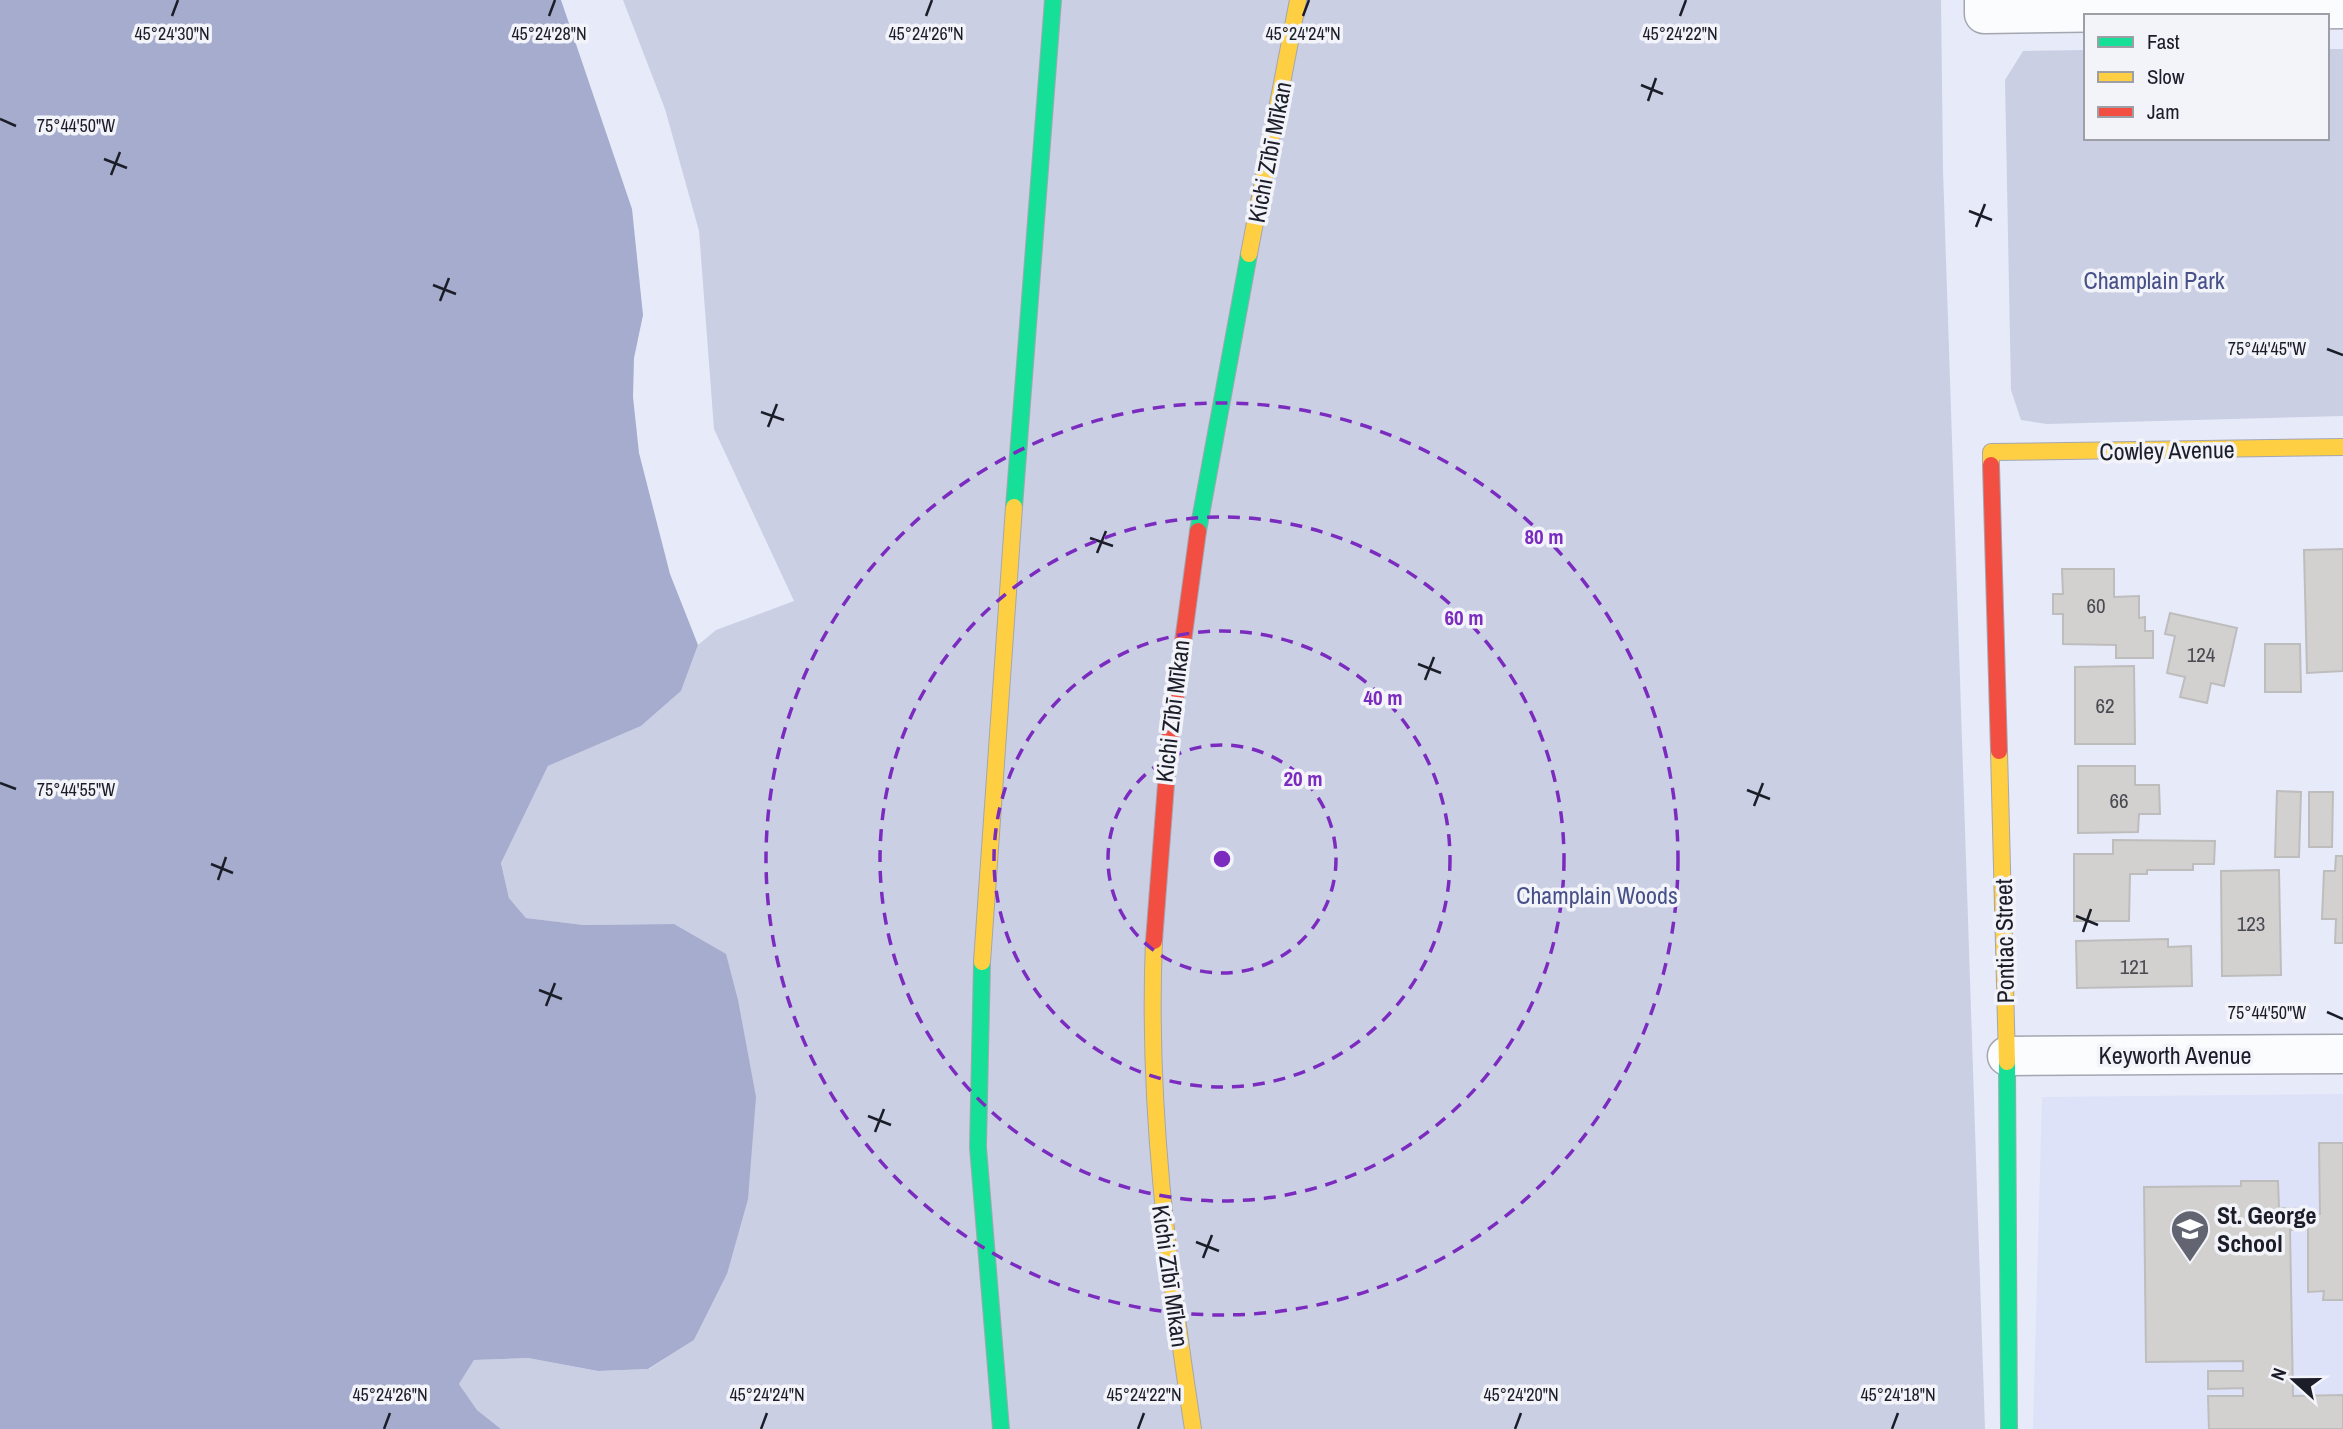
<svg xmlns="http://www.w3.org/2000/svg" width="2343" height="1429" viewBox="0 0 2343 1429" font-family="'Archivo Narrow',sans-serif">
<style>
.built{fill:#dde2f9}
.green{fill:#cacfe4}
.water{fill:#a5accd}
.building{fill:#d3d1cf;stroke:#bebdbe;stroke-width:2}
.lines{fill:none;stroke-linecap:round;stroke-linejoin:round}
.street-casing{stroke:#a4a6b2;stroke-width:41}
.fast-casing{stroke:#a4a6b2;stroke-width:18}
.slow-casing{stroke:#a4a6b2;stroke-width:18}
.jam-casing{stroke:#a4a6b2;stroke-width:18}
.street{stroke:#fbfcfe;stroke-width:38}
.fast{stroke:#16e098;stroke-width:16}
.slow{stroke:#ffcf43;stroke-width:16}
.jam{stroke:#f24e42;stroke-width:16}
.ticks{fill:none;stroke:#1b1d28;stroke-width:2.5}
.ring{fill:none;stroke:#7b2cbf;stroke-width:3.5;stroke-dasharray:12 9}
.labels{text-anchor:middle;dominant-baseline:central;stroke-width:7;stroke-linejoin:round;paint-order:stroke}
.number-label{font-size:21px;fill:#494a52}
.street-label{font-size:24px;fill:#1b1d28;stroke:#f3f4fa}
.park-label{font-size:24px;fill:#475088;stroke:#f3f4fa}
.poi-label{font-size:24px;font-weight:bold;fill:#1b1d28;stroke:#f3f4fa;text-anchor:start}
.ticks-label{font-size:18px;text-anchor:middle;fill:#1b1d28;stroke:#f3f4fa;stroke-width:7;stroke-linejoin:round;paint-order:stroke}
.centre{fill:#7b2cbf;stroke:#f3f4fa;stroke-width:3.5}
.ring-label{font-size:21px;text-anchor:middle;font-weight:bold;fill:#7b2cbf;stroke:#f3f4fa;stroke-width:7;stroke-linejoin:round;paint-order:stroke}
</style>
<rect width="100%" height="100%" fill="#e7eaf8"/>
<path class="built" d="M 2343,1094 L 2343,1429 L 2033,1429 L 2042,1097 Z"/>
<g class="green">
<path d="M 623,0 L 1941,0 L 1943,170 L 1985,1429 L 501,1429 L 477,1410 L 459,1384 L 474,1360 L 528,1358 L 598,1371 L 649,1369 L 694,1340 L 727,1274 L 674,924 L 584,925 L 526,918 L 509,898 L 501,863 L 548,766 L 641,726 L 681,691 L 698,645 L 716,630 L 794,601 L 714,429 L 699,231 L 665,109 Z"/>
<path d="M 2327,49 L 2343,49 L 2343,416 L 2047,424 L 2021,420 L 2011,390 L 2005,80 L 2023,51 L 2086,50 L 2086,138 L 2327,138 Z"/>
</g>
<path class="water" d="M 0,0 L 561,0 L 632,209 L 643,315 L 634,358 L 633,397 L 639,453 L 670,574 L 698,645 L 681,691 L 641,726 L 548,766 L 501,863 L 509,898 L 526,918 L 584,925 L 674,924 L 726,954 L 738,1000 L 756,1097 L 748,1199 L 727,1274 L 694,1340 L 648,1369 L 598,1371 L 528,1358 L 474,1360 L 459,1384 L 477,1410 L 501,1429 L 0,1429 Z"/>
<g class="building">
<path d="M 2343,549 L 2343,671 L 2307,673 L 2304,550 Z"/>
<path d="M 2062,569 L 2114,569 L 2114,597 L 2139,596 L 2139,618 L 2145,617 L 2145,631 L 2153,631 L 2153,658 L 2116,658 L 2116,645 L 2063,644 L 2063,614 L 2053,614 L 2053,594 L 2063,594 Z"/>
<path d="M 2170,613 L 2237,628 L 2224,686 L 2211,683 L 2207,703 L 2180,697 L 2185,677 L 2167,673 L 2175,636 L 2165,634 Z"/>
<path d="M 2265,644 L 2300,644 L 2301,692 L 2265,692 Z"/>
<path d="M 2134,666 L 2135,744 L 2075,744 L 2075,667 Z"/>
<path d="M 2078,766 L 2135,766 L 2135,785 L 2159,785 L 2160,814 L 2139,814 L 2138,832 L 2078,833 Z"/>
<path d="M 2277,791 L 2301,792 L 2299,857 L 2275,857 Z"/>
<path d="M 2309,792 L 2333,792 L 2332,847 L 2309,847 Z"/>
<path d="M 2113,840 L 2215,841 L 2214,864 L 2193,864 L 2193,870 L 2147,870 L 2147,874 L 2130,874 L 2129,921 L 2074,921 L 2074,854 L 2113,854 Z"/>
<path d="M 2336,856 L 2343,856 L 2343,943 L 2335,943 L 2336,919 L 2322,919 L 2324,871 L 2335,871 Z"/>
<path d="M 2279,870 L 2281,975 L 2222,976 L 2221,871 Z"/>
<path d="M 2168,939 L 2168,947 L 2191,946 L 2192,986 L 2077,988 L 2076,941 Z"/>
<path d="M 2319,1143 L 2343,1143 L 2343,1300 L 2323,1300 L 2324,1291 L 2308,1292 L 2308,1229 L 2290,1230 L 2293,1396 L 2343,1395 L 2343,1429 L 2209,1429 L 2208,1396 L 2243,1396 L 2243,1388 L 2208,1389 L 2208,1371 L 2243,1371 L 2243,1361 L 2146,1362 L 2144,1187 L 2241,1186 L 2241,1181 L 2278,1181 L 2279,1208 L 2299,1209 L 2298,1215 L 2320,1214 Z"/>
</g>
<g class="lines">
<g class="street-casing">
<g id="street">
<path d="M 1984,0 L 1984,14 L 2343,9"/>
<path d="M 2007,1056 L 2343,1054"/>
</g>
</g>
<g class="fast-casing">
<g id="fast">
<path d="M 1014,507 L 1053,0"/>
<path d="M 1198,531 L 1249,254"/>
<path d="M 982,962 L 978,1147 L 1001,1429"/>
<path d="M 2007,1062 L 2009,1429"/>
</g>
</g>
<g class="slow-casing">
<g id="slow">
<path d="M 1249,254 L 1298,0"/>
<path d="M 1991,465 L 1991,452 L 2343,447"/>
<path d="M 1999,751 L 2007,1062"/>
<path d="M 1154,941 C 1147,1106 1168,1266 1193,1429"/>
<path d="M 982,962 L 1014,507"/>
</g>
</g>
<g class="jam-casing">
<g id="jam">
<path d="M 1991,465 L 1999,751"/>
<path d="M 1154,941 L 1169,745 L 1198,531"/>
</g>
</g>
<use href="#street" class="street"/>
<use href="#fast" class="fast"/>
<use href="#slow" class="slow"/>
<use href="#jam" class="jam"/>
</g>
<path class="ticks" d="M 172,16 L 178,0M 549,16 L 555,0M 926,16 L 932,0M 1303,16 L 1309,0M 1680,16 L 1686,0M 1641,85 L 1663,94M 1648,101 L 1656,78M 0,119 L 16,126M 104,159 L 127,168M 111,175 L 120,152M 1969,211 L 1992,220M 1976,227 L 1985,204M 433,285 L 456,294M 440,301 L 449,278M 2327,349 L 2343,355M 761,412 L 784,420M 768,427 L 777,404M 1090,538 L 1113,546M 1097,553 L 1106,531M 1418,664 L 1441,673M 1425,680 L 1434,657M 0,783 L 16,789M 1747,790 L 1770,799M 1754,806 L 1763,783M 211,864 L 233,873M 218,880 L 226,857M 2076,916 L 2098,925M 2083,932 L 2091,909M 539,990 L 562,999M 546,1006 L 555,983M 2327,1012 L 2343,1019M 868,1116 L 891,1125M 875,1132 L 884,1109M 1196,1242 L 1219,1251M 1203,1258 L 1212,1235M 384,1429 L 390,1413M 761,1429 L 767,1413M 1138,1429 L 1144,1413M 1515,1429 L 1521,1413M 1892,1429 L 1898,1413"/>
<g class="ring">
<circle cx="1222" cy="859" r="114"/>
<circle cx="1222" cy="859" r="228"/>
<circle cx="1222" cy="859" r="342"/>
<circle cx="1222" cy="859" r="456"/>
</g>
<defs>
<g id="school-pin" transform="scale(2.0125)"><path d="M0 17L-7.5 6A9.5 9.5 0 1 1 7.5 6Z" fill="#626571" stroke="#f3f4fa"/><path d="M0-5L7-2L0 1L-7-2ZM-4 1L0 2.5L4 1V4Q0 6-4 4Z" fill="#fff"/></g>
</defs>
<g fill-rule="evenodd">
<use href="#school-pin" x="2190" y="1229"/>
</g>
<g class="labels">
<g class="number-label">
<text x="2096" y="605">60</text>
<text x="2201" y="654">124</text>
<text x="2105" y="705">62</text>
<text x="2119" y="800">66</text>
<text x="2251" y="923">123</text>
<text x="2134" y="966">121</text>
</g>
<g class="street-label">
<text transform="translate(1269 152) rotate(-79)">Kichi Zībī Mīkan</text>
<text transform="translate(2167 450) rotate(-1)">Cowley Avenue</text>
<text transform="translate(1172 711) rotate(-83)">Kichi Zībī Mīkan</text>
<text transform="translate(2004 941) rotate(-91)">Pontiac Street</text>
<text x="2175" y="1055">Keyworth Avenue</text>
<text transform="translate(1171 1276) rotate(82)">Kichi Zībī Mīkan</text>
</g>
<g class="park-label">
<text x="2154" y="280">Champlain Park</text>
<text x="1597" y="895">Champlain Woods</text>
</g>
<g class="poi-label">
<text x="2217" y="1215">St. George<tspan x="2217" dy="28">School</tspan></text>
</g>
</g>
<g class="ticks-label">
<text x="172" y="40">45°24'30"N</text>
<text x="549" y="40">45°24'28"N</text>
<text x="926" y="40">45°24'26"N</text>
<text x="1303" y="40">45°24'24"N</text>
<text x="1680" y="40">45°24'22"N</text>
<text x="76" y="132">75°44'50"W</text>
<text x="2267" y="355">75°44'45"W</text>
<text x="76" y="796">75°44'55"W</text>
<text x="2267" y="1019">75°44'50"W</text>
<text x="390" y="1401">45°24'26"N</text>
<text x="767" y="1401">45°24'24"N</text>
<text x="1144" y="1401">45°24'22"N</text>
<text x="1521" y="1401">45°24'20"N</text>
<text x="1898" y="1401">45°24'18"N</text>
</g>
<circle cx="1222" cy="859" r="10" class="centre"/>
<g class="ring-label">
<text x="1544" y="544">80 m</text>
<text x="1464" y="625">60 m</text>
<text x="1383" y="705">40 m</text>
<text x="1303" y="786">20 m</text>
</g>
<rect x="2084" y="14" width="245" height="126" fill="#f3f4fa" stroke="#9d9ea6" stroke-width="2"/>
<rect x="2098" y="37" width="35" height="10" fill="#16e098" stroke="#9d9ea6" stroke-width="2"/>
<text x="2147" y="49" font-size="21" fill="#1b1d28">Fast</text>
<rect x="2098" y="72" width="35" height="10" fill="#ffcf43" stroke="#9d9ea6" stroke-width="2"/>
<text x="2147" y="84" font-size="21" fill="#1b1d28">Slow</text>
<rect x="2098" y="107" width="35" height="10" fill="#f24e42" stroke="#9d9ea6" stroke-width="2"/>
<text x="2147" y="119" font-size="21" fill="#1b1d28">Jam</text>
<g transform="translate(2294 1380) rotate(291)" stroke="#f3f4fa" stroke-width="5" paint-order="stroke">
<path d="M0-5L12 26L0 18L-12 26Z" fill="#1b1d28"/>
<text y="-10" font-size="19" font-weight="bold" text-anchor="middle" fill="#1b1d28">N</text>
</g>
</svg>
